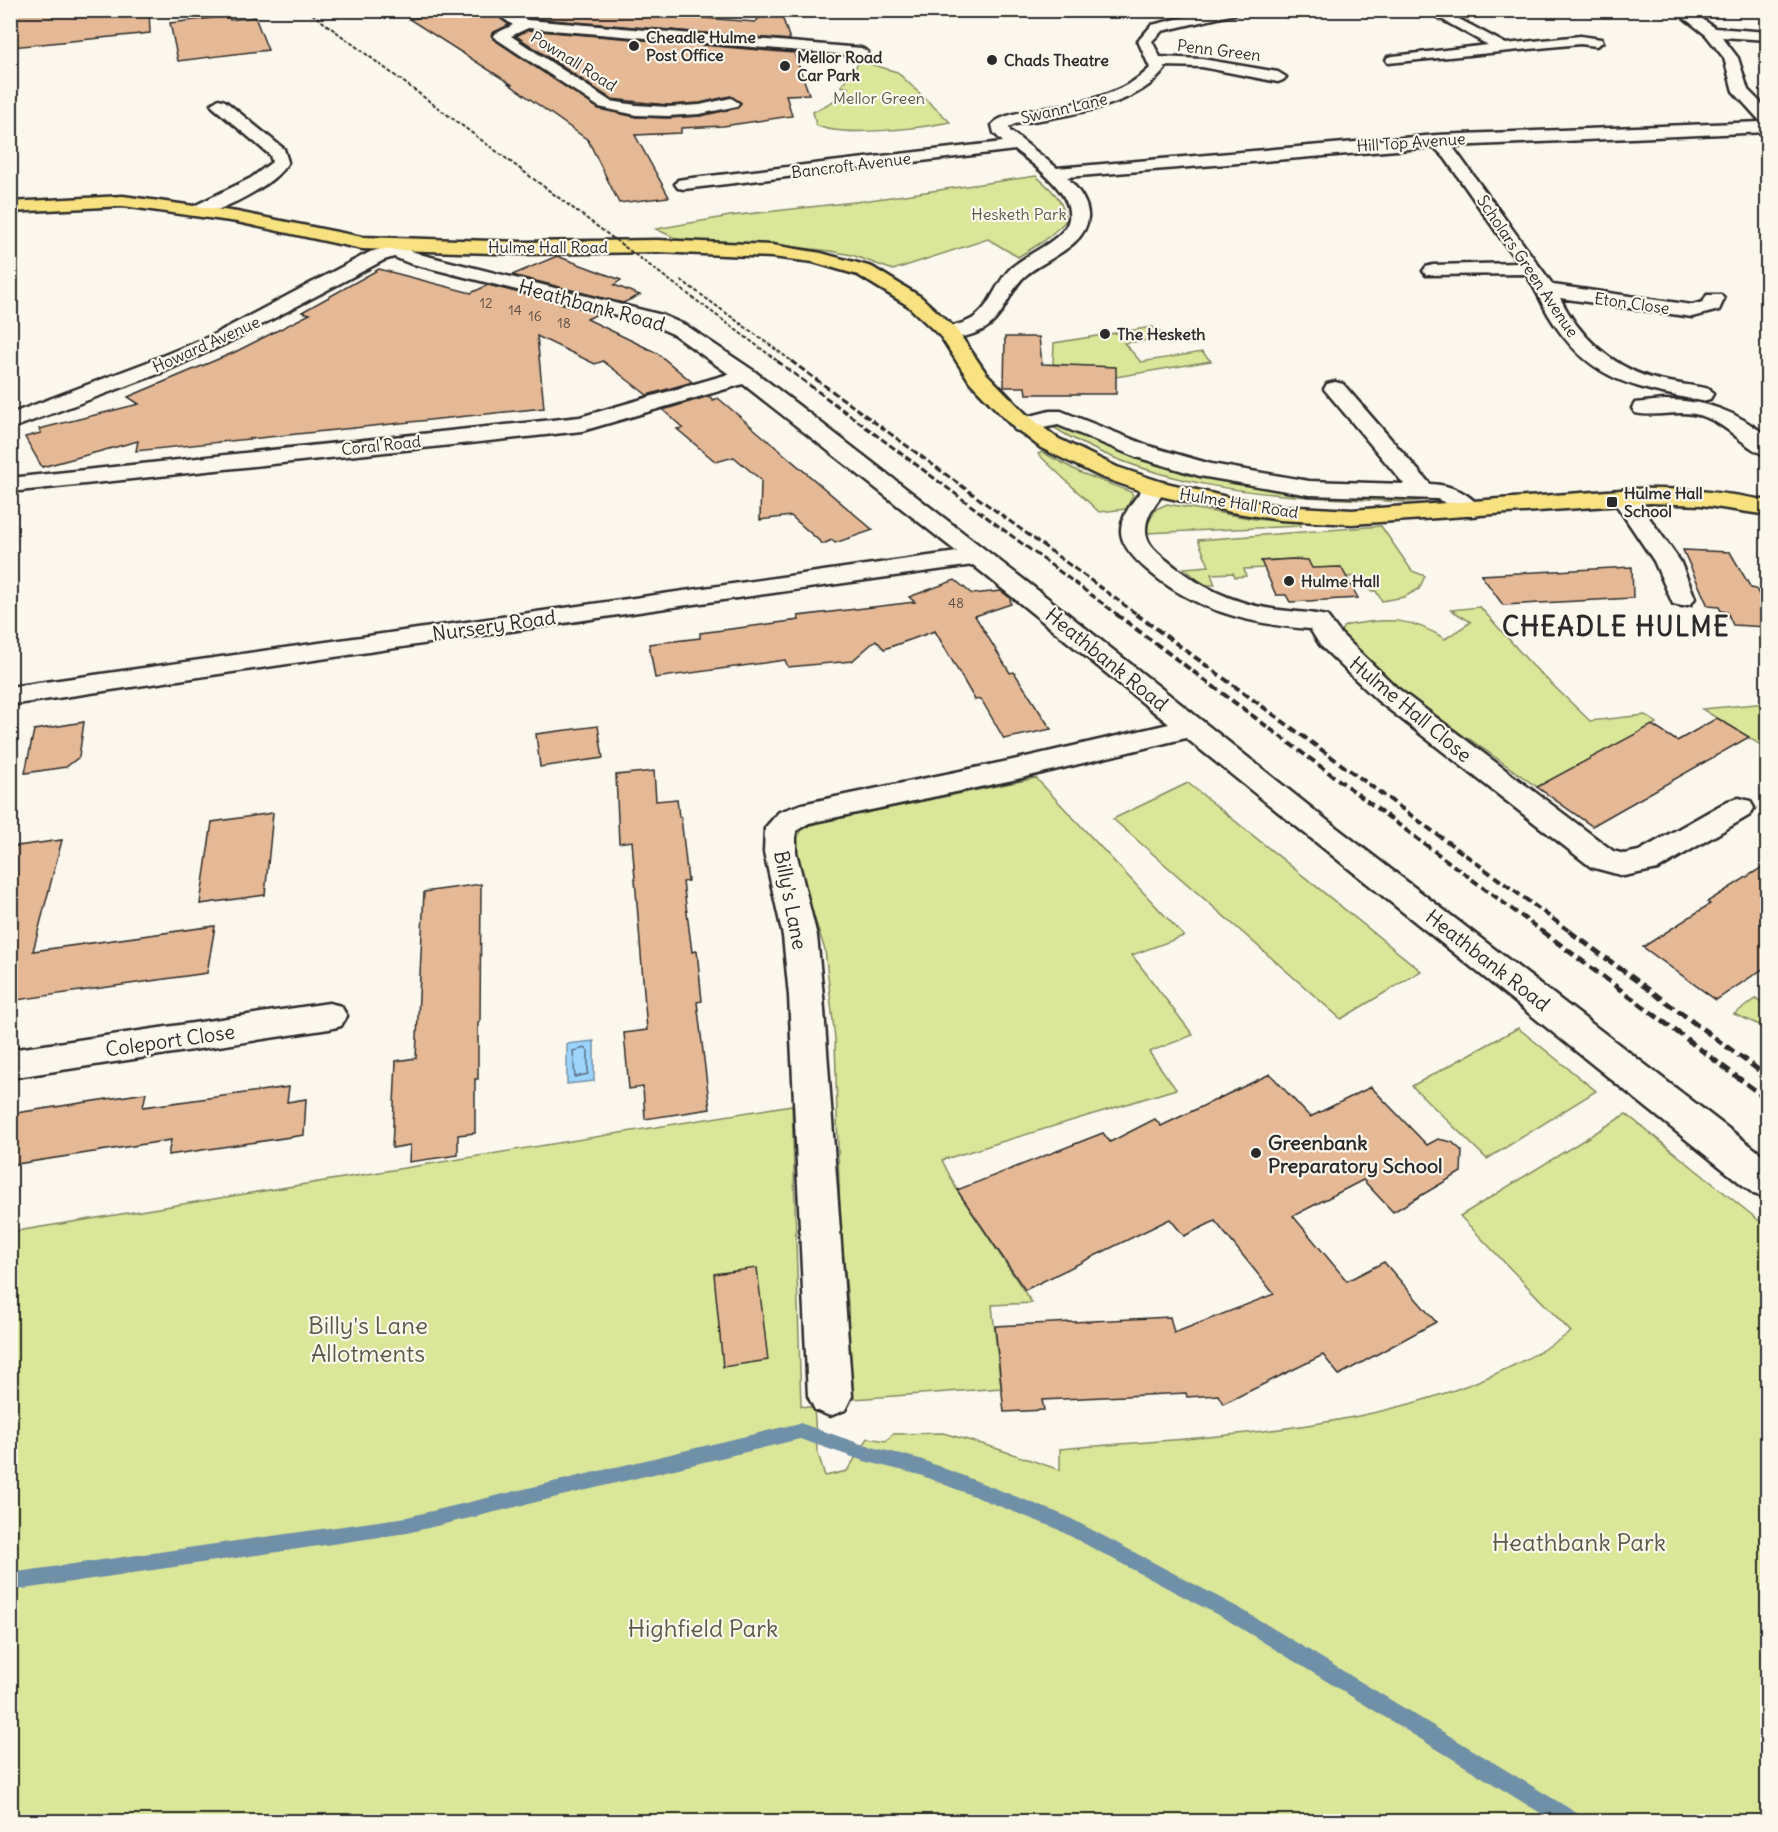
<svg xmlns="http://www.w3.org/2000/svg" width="1778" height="1832" viewBox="0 0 1778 1832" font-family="Delius,sans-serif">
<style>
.green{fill:#dae698;stroke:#828862;stroke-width:1.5}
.water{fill:#9dd4fc;stroke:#6f90a8;stroke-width:1.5}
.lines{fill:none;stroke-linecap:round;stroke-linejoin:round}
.shore{stroke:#596f7f;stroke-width:1.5}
.stream{fill:#6f90a8;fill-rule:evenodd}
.building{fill:#e5b996;stroke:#2b2b2b;stroke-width:1.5}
.minor-casing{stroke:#2b2b2b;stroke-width:5}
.major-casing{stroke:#2b2b2b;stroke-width:5}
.minor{fill:#fbf7ec;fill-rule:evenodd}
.major{fill:#f8e181;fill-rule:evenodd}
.rail-far3{stroke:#2b2b2b;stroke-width:2;stroke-dasharray:4 2;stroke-linecap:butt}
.rail-far2{stroke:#2b2b2b;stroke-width:3;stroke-dasharray:7 3;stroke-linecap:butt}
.rail-far1{stroke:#2b2b2b;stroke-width:4;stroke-dasharray:8 4;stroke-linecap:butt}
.rail{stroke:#2b2b2b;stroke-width:5;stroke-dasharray:10 5;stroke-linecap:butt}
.poi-dot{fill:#2b2b2b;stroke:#fbf7ec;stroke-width:2}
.labels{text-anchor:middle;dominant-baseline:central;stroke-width:4.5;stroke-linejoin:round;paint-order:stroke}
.far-number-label{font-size:14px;fill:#5a4e46}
.far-poi-label{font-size:16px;font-weight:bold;fill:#2b2b2b;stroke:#fbf7ec;text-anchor:start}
.far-street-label{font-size:16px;fill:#2b2b2b;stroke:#fbf7ec}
.far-park-label{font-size:16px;fill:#575a46;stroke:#fbf7ec}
.street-label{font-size:20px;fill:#2b2b2b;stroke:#fbf7ec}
.poi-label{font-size:20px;font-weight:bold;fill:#2b2b2b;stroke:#fbf7ec;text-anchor:start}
.near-park-label{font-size:24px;fill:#575a46;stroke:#fbf7ec}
.district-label{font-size:26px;font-weight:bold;letter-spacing:1.5px;fill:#2b2b2b;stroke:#fbf7ec}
</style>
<rect width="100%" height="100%" fill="#fbf7ec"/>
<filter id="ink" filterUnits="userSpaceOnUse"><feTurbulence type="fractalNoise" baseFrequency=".0167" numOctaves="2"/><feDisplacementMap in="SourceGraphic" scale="12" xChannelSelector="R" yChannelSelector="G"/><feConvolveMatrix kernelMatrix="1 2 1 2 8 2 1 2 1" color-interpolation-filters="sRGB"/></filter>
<g filter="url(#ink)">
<g class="green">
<path d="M 860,61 L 897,72 L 950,122 C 921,128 840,138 816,125 L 813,112 L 839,98 L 848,88 L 841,86 Z"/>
<path d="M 1036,176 C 1052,190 1065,200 1065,222 L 1044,241 L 1018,257 L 988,239 L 893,270 L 852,255 L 830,251 L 786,246 L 688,244 L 656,229 L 730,216 L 863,201 Z"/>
<path d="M 1152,327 L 1160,332 L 1156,339 L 1124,343 L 1141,362 L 1202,352 L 1211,361 L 1086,382 L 1069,365 L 1053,364 L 1054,343 Z"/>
<path d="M 1050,425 L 1058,425 C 1111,447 1163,469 1219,480 C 1288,494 1359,494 1430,498 C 1416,504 1383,501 1367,500 C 1259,497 1143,485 1050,425 Z"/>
<path d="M 1042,452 L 1081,473 L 1131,492 L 1133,495 L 1126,509 L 1099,512 L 1038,454 Z"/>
<path d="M 1167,504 L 1255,519 L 1300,523 L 1301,526 L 1146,533 L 1146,527 L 1156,509 Z"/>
<path d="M 1381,526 L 1412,571 L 1425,576 L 1419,589 L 1404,597 L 1382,601 L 1376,591 L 1371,591 L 1362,576 L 1346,577 L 1340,567 L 1319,568 L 1324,578 L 1293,559 L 1261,561 L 1264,568 L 1244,569 L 1246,576 L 1235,577 L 1233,573 L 1211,574 L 1215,585 L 1204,585 L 1184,568 L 1209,566 L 1198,540 Z"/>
<path d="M 1480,607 L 1530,663 L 1590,721 L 1645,715 L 1657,723 L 1537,787 L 1468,738 L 1461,739 L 1421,709 L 1340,635 L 1343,627 L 1348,625 C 1387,618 1411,617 1445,639 L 1471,622 L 1451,610 Z"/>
<path d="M 1767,703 L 1767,749 L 1702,709 Z"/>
<path d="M 1036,778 L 1184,936 L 1132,955 L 1193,1035 L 1149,1052 L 1176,1089 L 942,1160 L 957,1190 L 1032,1303 L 992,1305 L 1001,1388 L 854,1399 L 849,1369 L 848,1303 L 840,1222 L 835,1039 L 825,950 L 800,874 L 794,841 L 803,829 L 817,823 Z"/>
<path d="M 1188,783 L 1421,971 L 1341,1019 L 1113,819 Z"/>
<path d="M 1756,999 L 1767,1008 L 1767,1028 L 1734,1014 Z"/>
<path d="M 1518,1028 L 1596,1091 L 1487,1159 L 1412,1086 Z"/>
<path d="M 792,1105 L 801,1406 L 814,1408 L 817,1450 L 825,1476 L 847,1471 L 868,1438 L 886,1441 L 893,1434 L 943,1433 L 989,1446 L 1060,1470 L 1060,1449 C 1229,1434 1426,1432 1571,1332 L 1460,1216 L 1626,1114 L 1767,1227 L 1767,1821 L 11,1822 L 11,1232 Z"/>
</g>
<path class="water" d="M 594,1041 L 594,1081 L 567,1084 L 567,1044 Z"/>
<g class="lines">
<path class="shore" d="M 585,1048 L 588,1051 L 588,1074 L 575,1077 L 573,1051 Z"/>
<path class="stream" d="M 800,1423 L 864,1445 L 920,1459 L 1066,1516 L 1241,1609 L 1580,1815 L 1582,1822 L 1555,1822 L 1229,1621 L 1055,1528 L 920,1475 L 864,1461 L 800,1439 L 407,1533 L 10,1591 L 10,1573 L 407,1517 Z"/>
</g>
<g class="building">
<path d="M 50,10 L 149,10 L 150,33 L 12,47 L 15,14 Z"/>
<path d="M 462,10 L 489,10 L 509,25 L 492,33 L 493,39 L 599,109 L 636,117 L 668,118 L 700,116 L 737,108 L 741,103 L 730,96 L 700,103 L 668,105 L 611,99 L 516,36 L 528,30 L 794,53 L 809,94 L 786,95 L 792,116 L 723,126 L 681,128 L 681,133 L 635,135 L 669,197 L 619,203 L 588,140 L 509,84 L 511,84 L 409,19 Z"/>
<path d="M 513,10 L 600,10 L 755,22 L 768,10 L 780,10 L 790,40 L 528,18 Z"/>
<path d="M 229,16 L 230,20 L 255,17 L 268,50 L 178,61 L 170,23 Z"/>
<path d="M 557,256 L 621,280 L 614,285 L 640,295 L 623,303 L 512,275 Z"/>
<path d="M 379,269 L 471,293 L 488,285 L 600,313 L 587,319 L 657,353 L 692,382 L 647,395 L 603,361 L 595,364 L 537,336 L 544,408 L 136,451 L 138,441 L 42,467 L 26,439 L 25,437 L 41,433 L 39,429 L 139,404 L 128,397 L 235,352 L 310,314 L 302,312 Z"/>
<path d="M 1005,337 L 1039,337 L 1042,364 L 1116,367 L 1116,394 L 1026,394 L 1025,387 L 1004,387 Z"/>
<path d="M 709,396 L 713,400 L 718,398 L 873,530 L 835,543 L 832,540 L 823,544 L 791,516 L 760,520 L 761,480 L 734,457 L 716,462 L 677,429 L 683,428 L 663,410 Z"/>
<path d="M 1683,550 L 1730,552 L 1751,588 L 1756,589 L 1767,611 L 1767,627 L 1733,625 L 1727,612 L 1721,611 L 1719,607 L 1708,606 Z"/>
<path d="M 1293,559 L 1308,560 L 1312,568 L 1341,567 L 1358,598 L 1290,602 L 1286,595 L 1276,595 L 1261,561 Z"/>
<path d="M 1632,567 L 1633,598 L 1503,605 L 1481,575 Z"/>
<path d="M 955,580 L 972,594 L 1001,591 L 1010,598 L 1011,604 L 975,616 L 1010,673 L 1014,672 L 1051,729 L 1004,739 L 981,699 L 975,700 L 935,631 L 884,649 L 876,640 L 852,661 L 788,667 L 785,660 L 655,678 L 649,644 L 700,638 L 700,633 L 799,620 L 798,616 L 915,602 L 909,597 Z"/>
<path d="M 1717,718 L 1749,737 L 1592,826 L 1537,787 L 1652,725 L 1677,741 Z"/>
<path d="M 84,722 L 79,757 L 66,767 L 25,773 L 34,730 Z"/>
<path d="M 598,726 L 603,758 L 540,767 L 536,734 Z"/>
<path d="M 654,771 L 656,801 L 677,799 L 679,817 L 681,817 L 688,881 L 683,882 L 692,952 L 697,951 L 702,1001 L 697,1002 L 710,1109 L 645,1119 L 643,1087 L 629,1089 L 624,1033 L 647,1030 L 632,841 L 619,843 L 616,775 Z"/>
<path d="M 273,813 L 265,895 L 200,904 L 212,822 Z"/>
<path d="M 62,840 L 33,951 L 215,926 L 207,973 L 10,1001 L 10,847 Z"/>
<path d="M 1767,864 L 1767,966 L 1716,1000 L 1643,947 L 1710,904 L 1707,902 Z"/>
<path d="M 481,884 L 480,1022 L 478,1022 L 478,1079 L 475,1079 L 475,1133 L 458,1135 L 458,1155 L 409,1162 L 410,1145 L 392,1148 L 396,1061 L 416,1058 L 424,892 Z"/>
<path d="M 1270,1074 L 1310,1117 L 1371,1087 L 1427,1145 L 1438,1139 L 1452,1142 L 1462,1151 L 1461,1172 L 1393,1212 L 1363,1180 L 1293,1216 L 1347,1281 L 1384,1262 L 1436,1322 L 1339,1375 L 1323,1355 L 1223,1404 L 1218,1395 L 1187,1397 L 1186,1393 L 1042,1400 L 1044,1410 L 1004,1412 L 995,1326 L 1170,1317 L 1174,1333 L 1274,1294 L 1215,1221 L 1184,1236 L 1170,1219 L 1025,1290 L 957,1190 L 1103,1133 L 1110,1142 L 1155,1119 L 1161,1126 Z"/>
<path d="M 289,1087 L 287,1102 L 306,1099 L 304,1135 L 168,1155 L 171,1140 L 10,1165 L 10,1114 L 146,1093 L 143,1107 Z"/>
<path d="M 757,1268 L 768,1360 L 723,1367 L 714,1274 Z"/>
</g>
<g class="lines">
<g class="minor-casing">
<g id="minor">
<path d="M 491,10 L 507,10 L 527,20 L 861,48 L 868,52 L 861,56 L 528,28 L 511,36 L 610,101 L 636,105 L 668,107 L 700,105 L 731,98 L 739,103 L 737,106 L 700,114 L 668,116 L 636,115 L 599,107 L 495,38 L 493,35 L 513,25 Z"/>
<path d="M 1214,10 L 1240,10 L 1239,13 L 1162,31 L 1152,41 L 1160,57 L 1202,59 L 1278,72 L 1286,77 L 1283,80 L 1278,82 L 1202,67 L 1164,66 L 1165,69 C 1136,109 1061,116 1015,124 L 1009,127 L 1010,131 L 1057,168 L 1437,135 L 1761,122 L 1733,91 L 1724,58 L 1706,35 L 1674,10 L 1690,10 L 1715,28 L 1768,32 L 1768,40 L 1722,37 L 1738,58 L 1748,90 L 1768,110 L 1768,132 L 1452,146 L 1553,285 L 1692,305 L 1703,302 L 1707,295 L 1721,295 L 1724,299 L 1719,310 L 1692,317 L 1560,298 C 1579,336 1610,365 1651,378 C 1670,383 1690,385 1710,389 L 1713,394 L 1710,399 L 1702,401 C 1632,387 1588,381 1548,314 C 1540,300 1535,287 1526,274 L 1426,275 L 1423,271 L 1426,267 L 1433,265 L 1518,263 L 1445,158 L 1434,147 L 1067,177 C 1076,187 1089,202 1088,217 C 1086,247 1044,259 1025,276 C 1010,289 1006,312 990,325 C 980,334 955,341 942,337 L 939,333 L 942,329 C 953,325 967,324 976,316 C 992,304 996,282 1011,268 C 1026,255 1045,248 1060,234 C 1091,205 1037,167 1015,150 L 684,189 L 678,188 L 675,184 L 678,180 L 684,179 L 1003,142 L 994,133 L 992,125 C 1003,111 1049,109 1067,105 C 1096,99 1128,90 1150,68 L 1138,41 L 1152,25 Z"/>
<path d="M 1425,10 L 1442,10 L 1506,44 L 1580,36 L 1601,39 L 1603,42 L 1596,46 L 1580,44 L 1388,63 L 1386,60 L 1388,57 L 1393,56 L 1488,45 Z"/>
<path d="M 219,99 L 225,101 L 284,149 L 288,162 C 275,185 226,209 200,215 L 194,214 L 191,210 L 194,206 L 251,178 L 272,162 L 270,155 L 213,107 L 211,104 Z"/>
<path d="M 399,239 L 406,241 L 408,245 L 406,249 L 423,255 L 662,315 L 687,326 L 754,371 L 1054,603 L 1324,818 L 1768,1159 L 1768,1198 L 1754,1194 L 1186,738 L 1013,780 L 809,823 L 796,831 L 796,852 L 817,936 L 823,996 L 852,1396 L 845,1410 L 830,1416 L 815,1410 L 808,1396 L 789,996 L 783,936 L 764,852 L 765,828 L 779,812 L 802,804 L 1013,760 L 1169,724 L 973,565 L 659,609 L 10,705 L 10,687 L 957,552 L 743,384 L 582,431 L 10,492 L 10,478 L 580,417 L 729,374 L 673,334 L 648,323 L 409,263 L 394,257 L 384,260 L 225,344 L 161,373 L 10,429 L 10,414 L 145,363 L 211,336 L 370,252 L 388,247 L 392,241 Z"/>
<path d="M 1335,382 L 1343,384 L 1430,484 C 1451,485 1470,493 1482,510 L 1479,515 C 1461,520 1453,505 1437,499 L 1309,495 L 1200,476 L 1136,457 L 1058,425 L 1023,432 L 1015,430 L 1012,425 L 1015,420 L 1050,411 L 1061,411 L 1152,447 L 1211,464 L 1309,481 L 1404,484 L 1324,389 L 1327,384 Z"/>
<path d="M 1664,400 C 1706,400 1736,411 1768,437 L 1768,456 C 1748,451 1728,425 1705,417 C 1682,408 1658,418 1635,413 L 1632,408 L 1635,403 Z"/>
<path d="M 1155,481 L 1163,483 L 1167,488 C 1159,500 1146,513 1146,529 C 1145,542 1155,551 1165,559 C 1196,585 1232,603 1272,609 C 1291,612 1309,612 1327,616 L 1340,633 L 1397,688 L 1613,851 L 1624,854 L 1639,851 L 1728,801 L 1739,798 L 1750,801 L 1754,808 L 1750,815 L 1658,869 L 1624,876 L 1591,867 L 1377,700 L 1320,645 L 1310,629 C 1249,624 1192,610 1145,568 C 1135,559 1121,545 1121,531 C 1121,513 1137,497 1147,483 Z"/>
<path d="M 1623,490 L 1631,492 L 1680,561 L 1695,598 L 1691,604 L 1682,606 L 1673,604 L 1654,561 L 1611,497 L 1615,492 Z"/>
<path d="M 329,1003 L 341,1006 L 347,1016 L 341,1026 L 329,1029 L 10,1078 L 10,1050 Z"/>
</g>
</g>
<g class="major-casing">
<path id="major" d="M 123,196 L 237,212 L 362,237 L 522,242 L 657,240 L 772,245 L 821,253 L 872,267 L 921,297 L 956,329 L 986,373 L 1025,413 L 1057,438 L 1117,467 L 1162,482 L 1231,498 L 1280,506 L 1352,510 L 1634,489 C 1679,488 1723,492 1768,501 L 1768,515 L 1701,505 L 1651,503 L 1352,524 L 1280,520 L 1231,512 L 1147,493 L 1101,477 L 1041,448 L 1009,423 L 970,382 L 941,337 L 907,305 L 858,275 L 813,262 L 772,257 L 657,252 L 522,254 L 362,249 L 237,222 L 123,206 L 10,212 L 10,202 Z"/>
</g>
<use href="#minor" class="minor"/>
<use href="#major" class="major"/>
<g class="rail-far3">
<path d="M 307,10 L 779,362"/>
<path d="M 681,280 L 793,362"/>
</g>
<g class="rail-far2">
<path d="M 777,361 L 1118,615"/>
<path d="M 791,361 L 1138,615"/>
</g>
<g class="rail-far1">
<path d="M 1116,614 L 1544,933"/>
<path d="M 1136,614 L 1572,933"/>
</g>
<g class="rail">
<path d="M 1542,931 L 1768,1100"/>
<path d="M 1569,931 L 1768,1077"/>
</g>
</g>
</g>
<g class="poi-dot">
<circle cx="634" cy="46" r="6"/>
<circle cx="992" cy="60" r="6"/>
<circle cx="785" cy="66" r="6"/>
<circle cx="1105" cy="334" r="6"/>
<rect x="1606" y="496" width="12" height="12" rx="3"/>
<circle cx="1289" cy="581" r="6"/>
<circle cx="1256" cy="1153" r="6"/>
</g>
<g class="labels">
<g class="far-number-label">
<text x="486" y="303">12</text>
<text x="515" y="310">14</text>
<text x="535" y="316">16</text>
<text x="564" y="323">18</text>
<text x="956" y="603">48</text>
</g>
<g class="far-poi-label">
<text x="646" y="37">Cheadle Hulme<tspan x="646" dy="18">Post Office</tspan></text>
<text x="797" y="57">Mellor Road<tspan x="797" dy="18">Car Park</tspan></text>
<text x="1004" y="60">Chads Theatre</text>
<text x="1117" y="334">The Hesketh</text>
<text x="1624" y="493">Hulme Hall<tspan x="1624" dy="18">School</tspan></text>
<text x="1301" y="581">Hulme Hall</text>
</g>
<g class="far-street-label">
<text transform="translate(1219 50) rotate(7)">Penn Green</text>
<text transform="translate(574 61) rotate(32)">Pownall Road</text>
<text transform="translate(1064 108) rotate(-13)">Swann Lane</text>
<text transform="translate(1411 142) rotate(-4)">Hill Top Avenue</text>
<text transform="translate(851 165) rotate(-7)">Bancroft Avenue</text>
<text x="548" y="247">Hulme Hall Road</text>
<text transform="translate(1528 266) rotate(56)">Scholars Green Avenue</text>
<text transform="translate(1632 303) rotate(8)">Eton Close</text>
<text transform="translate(206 344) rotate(-24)">Howard Avenue</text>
<text transform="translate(381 445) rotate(-6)">Coral Road</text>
<text transform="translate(1239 503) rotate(9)">Hulme Hall Road</text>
</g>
<g class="far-park-label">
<text x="879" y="98">Mellor Green</text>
<text x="1019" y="214">Hesketh Park</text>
</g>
<g class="street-label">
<text transform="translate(592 305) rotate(15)">Heathbank Road</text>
<text transform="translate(494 625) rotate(-8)">Nursery Road</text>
<text transform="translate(1107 659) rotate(39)">Heathbank Road</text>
<text transform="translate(1411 709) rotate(40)">Hulme Hall Close</text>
<text transform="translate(791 900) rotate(79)">Billy's Lane</text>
<text transform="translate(1488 960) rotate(38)">Heathbank Road</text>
<text transform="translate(170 1040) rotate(-8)">Coleport Close</text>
</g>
<g class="poi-label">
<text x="1268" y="1142">Greenbank<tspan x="1268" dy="23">Preparatory School</tspan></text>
</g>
<g class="near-park-label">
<text x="368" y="1325">Billy's Lane<tspan x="368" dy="28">Allotments</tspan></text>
<text x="1579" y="1542">Heathbank Park</text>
<text x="703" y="1628">Highfield Park</text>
</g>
<g class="district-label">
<text x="1616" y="626">CHEADLE HULME</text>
</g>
</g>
<rect width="1778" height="1832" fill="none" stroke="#fbf7ec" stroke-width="36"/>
<rect x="18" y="18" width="1742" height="1796" fill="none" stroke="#2b2b2b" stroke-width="2" filter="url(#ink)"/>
</svg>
